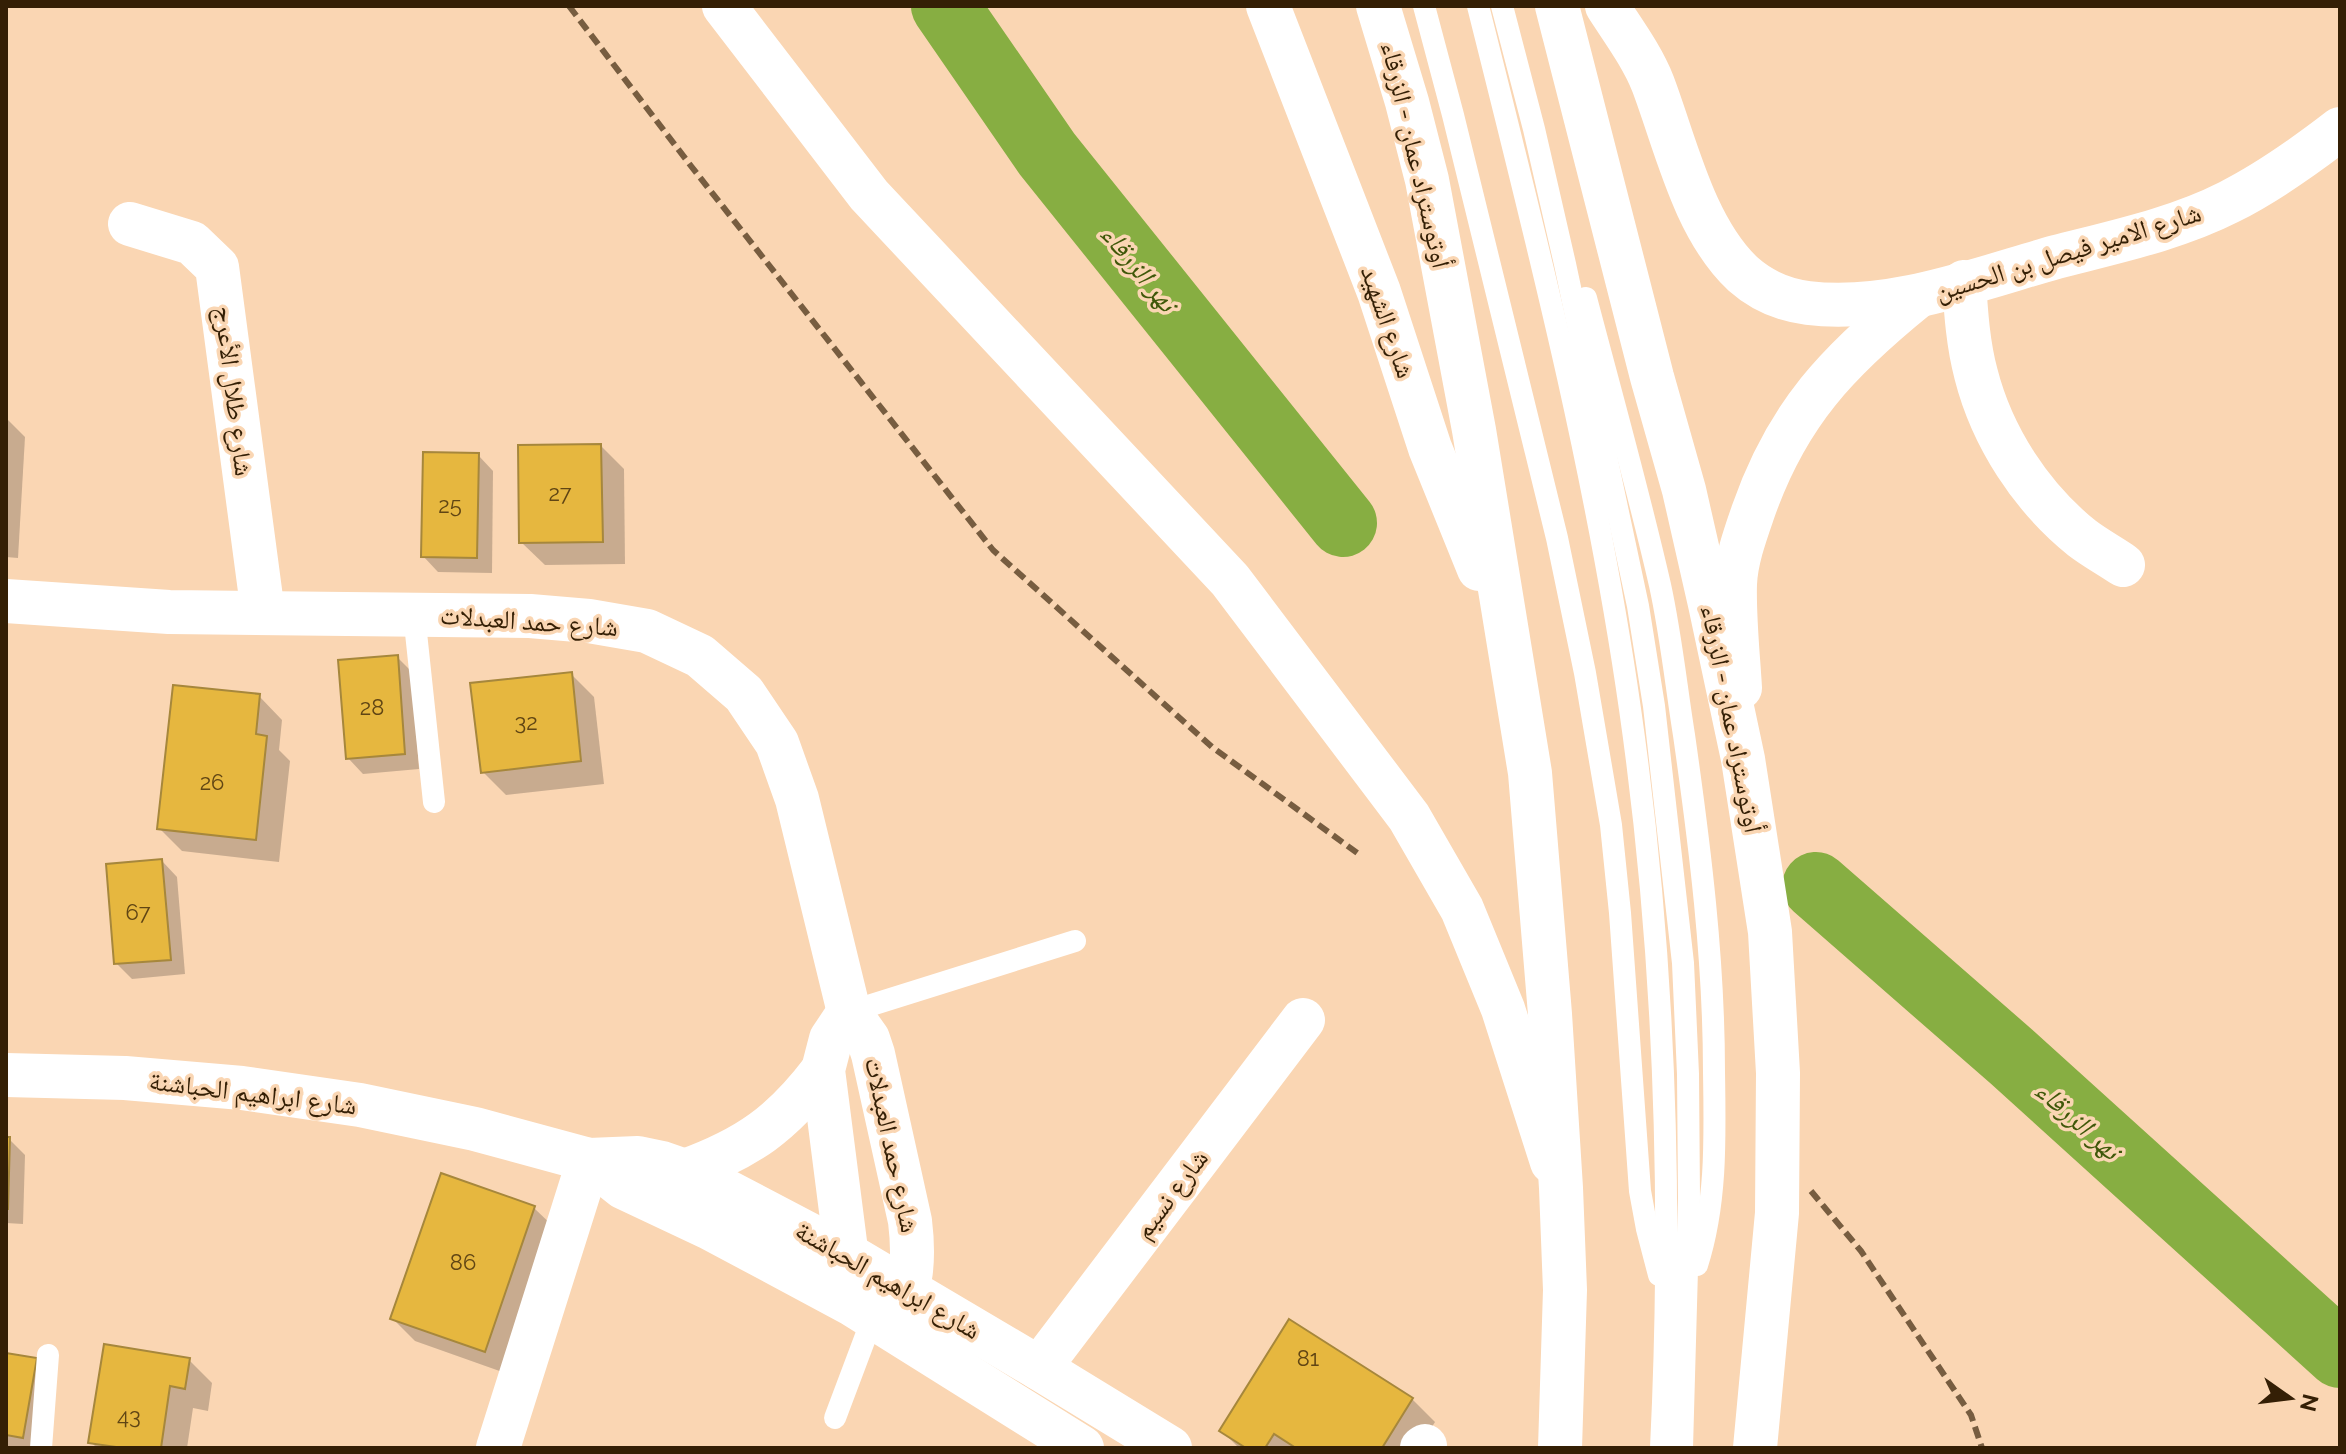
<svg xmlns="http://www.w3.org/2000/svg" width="2346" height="1454" viewBox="0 0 2346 1454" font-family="Raleway,'Noto Naskh Arabic',sans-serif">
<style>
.shadow{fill:#0003}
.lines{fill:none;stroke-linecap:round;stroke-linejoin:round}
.river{stroke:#87ae42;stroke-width:68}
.building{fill:#e6b73f;stroke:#a6873c;stroke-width:2}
.lane{stroke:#fff;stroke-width:22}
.street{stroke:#fff;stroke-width:44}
.secondary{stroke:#fff;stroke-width:44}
.highway{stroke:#fff;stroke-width:44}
.rail{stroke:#775d40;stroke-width:6;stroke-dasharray:12 6;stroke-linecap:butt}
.labels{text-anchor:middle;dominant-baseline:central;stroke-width:7;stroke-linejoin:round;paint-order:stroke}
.number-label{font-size:22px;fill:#604514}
.street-label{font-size:26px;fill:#341f05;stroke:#fad6b3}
.water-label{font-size:28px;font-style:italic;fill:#3f5809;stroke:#fad6b3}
</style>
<rect width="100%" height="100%" fill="#fad6b3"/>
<g class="shadow">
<path d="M 6,418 L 25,437 L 18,558 L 6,557 Z"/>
<path d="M 601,446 L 624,469 L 625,564 L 545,565 L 521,542 Z"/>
<path d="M 478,455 L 493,471 L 492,573 L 438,572 L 423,556 Z"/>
<path d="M 397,657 L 412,672 L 419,769 L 363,774 L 348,758 Z"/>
<path d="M 571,674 L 594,697 L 604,784 L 506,795 L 483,772 Z"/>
<path d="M 259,696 L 282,720 L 279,750 L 290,761 L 279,862 L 182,851 L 159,828 Z"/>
<path d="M 162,861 L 177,877 L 185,974 L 132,979 L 116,963 Z"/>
<path d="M 6,1139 L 9,1139 L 25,1155 L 23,1224 L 6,1223 Z"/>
<path d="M 442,1175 L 534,1208 L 558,1231 L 508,1374 L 415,1341 L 392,1318 Z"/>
<path d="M 6,1355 L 36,1360 L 52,1375 L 39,1448 L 6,1447 Z"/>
<path d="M 189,1360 L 212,1383 L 208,1411 L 193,1408 L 187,1448 L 97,1448 L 91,1442 Z"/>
<path d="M 1412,1399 L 1435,1422 L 1419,1448 L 1239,1448 L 1222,1431 Z"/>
</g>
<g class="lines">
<g class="river">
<path d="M 945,6 L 1047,154 L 1343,523"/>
<path d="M 1816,886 L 2013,1058 L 2340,1354"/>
</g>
</g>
<g class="building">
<path d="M 601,444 L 603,542 L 519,543 L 518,445 Z"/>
<path d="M 423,452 L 479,453 L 477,558 L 421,557 Z"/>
<path d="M 398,655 L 405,754 L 346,759 L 338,660 Z"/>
<path d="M 572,672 L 581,761 L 481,773 L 470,683 Z"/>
<path d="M 173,685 L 260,694 L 256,734 L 267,736 L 256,840 L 157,829 Z"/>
<path d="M 162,859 L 171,960 L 114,964 L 106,864 Z"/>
<path d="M 6,1137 L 10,1137 L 8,1209 L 6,1209 Z"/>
<path d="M 441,1173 L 535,1206 L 485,1352 L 390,1319 Z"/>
<path d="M 1289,1319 L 1413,1398 L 1382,1448 L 1296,1448 L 1274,1434 L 1265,1448 L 1246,1448 L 1219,1431 Z"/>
<path d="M 104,1344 L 190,1358 L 185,1389 L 170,1386 L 161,1448 L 123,1448 L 88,1443 Z"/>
<path d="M 6,1353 L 37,1358 L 23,1438 L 6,1435 Z"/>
</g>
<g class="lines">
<g class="lane">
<path d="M 1424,6 L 1453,115 L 1557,538 L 1585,673 L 1611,825 L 1620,913 L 1640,1191 L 1647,1229 L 1659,1275"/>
<path d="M 1478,6 C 1536,238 1596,471 1630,709 C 1665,953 1673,1202 1661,1448"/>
<path d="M 1502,6 L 1534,129 L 1565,264 L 1638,606 L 1654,706 L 1683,963 L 1688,1074 L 1689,1198 L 1682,1448"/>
<path d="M 1586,298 C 1611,393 1638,489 1660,585 C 1671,635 1676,685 1684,735 C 1700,847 1714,959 1714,1072 C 1715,1136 1717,1203 1697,1265"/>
<path d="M 414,614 L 434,802"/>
<path d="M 849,1012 L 1075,941"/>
<path d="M 835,1418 L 873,1317"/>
<path d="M 41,1448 L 48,1355"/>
</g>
<g class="street">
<path d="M 130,224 L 192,243 L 217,267 L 263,613"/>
<path d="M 1964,282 C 1966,313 1968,344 1976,374 C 1992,437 2031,497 2082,538 C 2095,548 2110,556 2123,565"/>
<path d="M 6,601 L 169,612 L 530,616 L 589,621 L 647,631 L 700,656 L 744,694 L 777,743 L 797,799 L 849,1012 L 868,1039 L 873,1054 L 910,1221 C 915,1262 911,1284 898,1323"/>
<path d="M 849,1012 L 831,1039 L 823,1070 L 851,1289"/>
<path d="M 1039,1368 L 1303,1020"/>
<path d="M 498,1448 L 589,1160"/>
<path d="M 1422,1448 L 1425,1446"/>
</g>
<g class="secondary">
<path d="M 724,6 L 869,195 L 1230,580 L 1409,817 L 1462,909 L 1503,1009 L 1552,1162"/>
<path d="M 1607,6 C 1623,31 1642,56 1653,84 C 1676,145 1694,228 1743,274 C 1761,290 1784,300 1808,303 C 1890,313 1978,279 2056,257 C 2114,242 2176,229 2229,202 C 2269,182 2305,156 2340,129"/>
<path d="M 1740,688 C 1738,654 1734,618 1735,584 C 1736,560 1745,535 1753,512 C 1787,414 1838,361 1917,297"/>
<path d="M 6,1075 L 125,1078 L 242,1088 L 360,1105 L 475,1129 L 589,1160 L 638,1158 L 662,1163 L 685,1171 L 726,1191 L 848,1255 L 1039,1368 L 1170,1448"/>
<path d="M 589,1160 L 623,1187 L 710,1228 L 852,1304 L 1082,1448"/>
<path d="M 685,1171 C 748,1148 782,1124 823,1070"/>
</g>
<g class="highway">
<path d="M 1268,6 L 1379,292 L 1430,448 L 1479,569"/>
<path d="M 1378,6 L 1407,102 L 1427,180 L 1474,430 L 1530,773 L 1550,1014 L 1561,1188 L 1565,1290 L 1560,1448"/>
<path d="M 1557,6 L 1652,377 L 1684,490 L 1710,604 L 1743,759 L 1770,932 L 1778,1073 L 1777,1213 L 1755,1448"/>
</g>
<g class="rail">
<path d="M 569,6 L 691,166 L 993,550 L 1212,747 L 1360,855"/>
<path d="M 1811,1191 L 1861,1251 L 1971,1415 L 1982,1448"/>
</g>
</g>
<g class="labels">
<g class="number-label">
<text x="560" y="493">27</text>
<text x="450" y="505">25</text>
<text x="372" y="707">28</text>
<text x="526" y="722">32</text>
<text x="212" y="782">26</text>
<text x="138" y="912">67</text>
<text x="463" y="1262">86</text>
<text x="1308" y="1358">81</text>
<text x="129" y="1416">43</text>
</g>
<g class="street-label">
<text transform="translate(1416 155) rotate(77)">أوتوستراد عمان - الزرقاء</text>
<text transform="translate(2068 252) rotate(-17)">شارع الامير فيصل بن الحسين</text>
<text transform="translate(1388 322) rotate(71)">شارع الشهيد</text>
<text transform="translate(234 391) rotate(83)">شارع طلال الأعرج</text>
<text transform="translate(529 621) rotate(4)">شارع حمد العبدلات</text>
<text transform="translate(1732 719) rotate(79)">أوتوستراد عمان - الزرقاء</text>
<text transform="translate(253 1093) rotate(7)">شارع ابراهيم الحباشنة</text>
<text transform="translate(892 1145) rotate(78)">شارع حمد العبدلات</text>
<text transform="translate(1171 1194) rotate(-53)">شارع نسيم</text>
<text transform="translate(888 1280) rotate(30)">شارع ابراهيم الحباشنة</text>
</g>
<g class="water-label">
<text transform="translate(1139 268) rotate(51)">نهر الزرقاء</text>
<text transform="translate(2078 1120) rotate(42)">نهر الزرقاء</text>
</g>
</g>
<rect width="2346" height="1454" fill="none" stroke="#341f05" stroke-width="16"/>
<g transform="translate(2290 1398) rotate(104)" stroke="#fad6b3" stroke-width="6" paint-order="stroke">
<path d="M0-6L14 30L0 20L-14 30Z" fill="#341f05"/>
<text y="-12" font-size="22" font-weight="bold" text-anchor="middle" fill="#341f05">N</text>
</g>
</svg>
